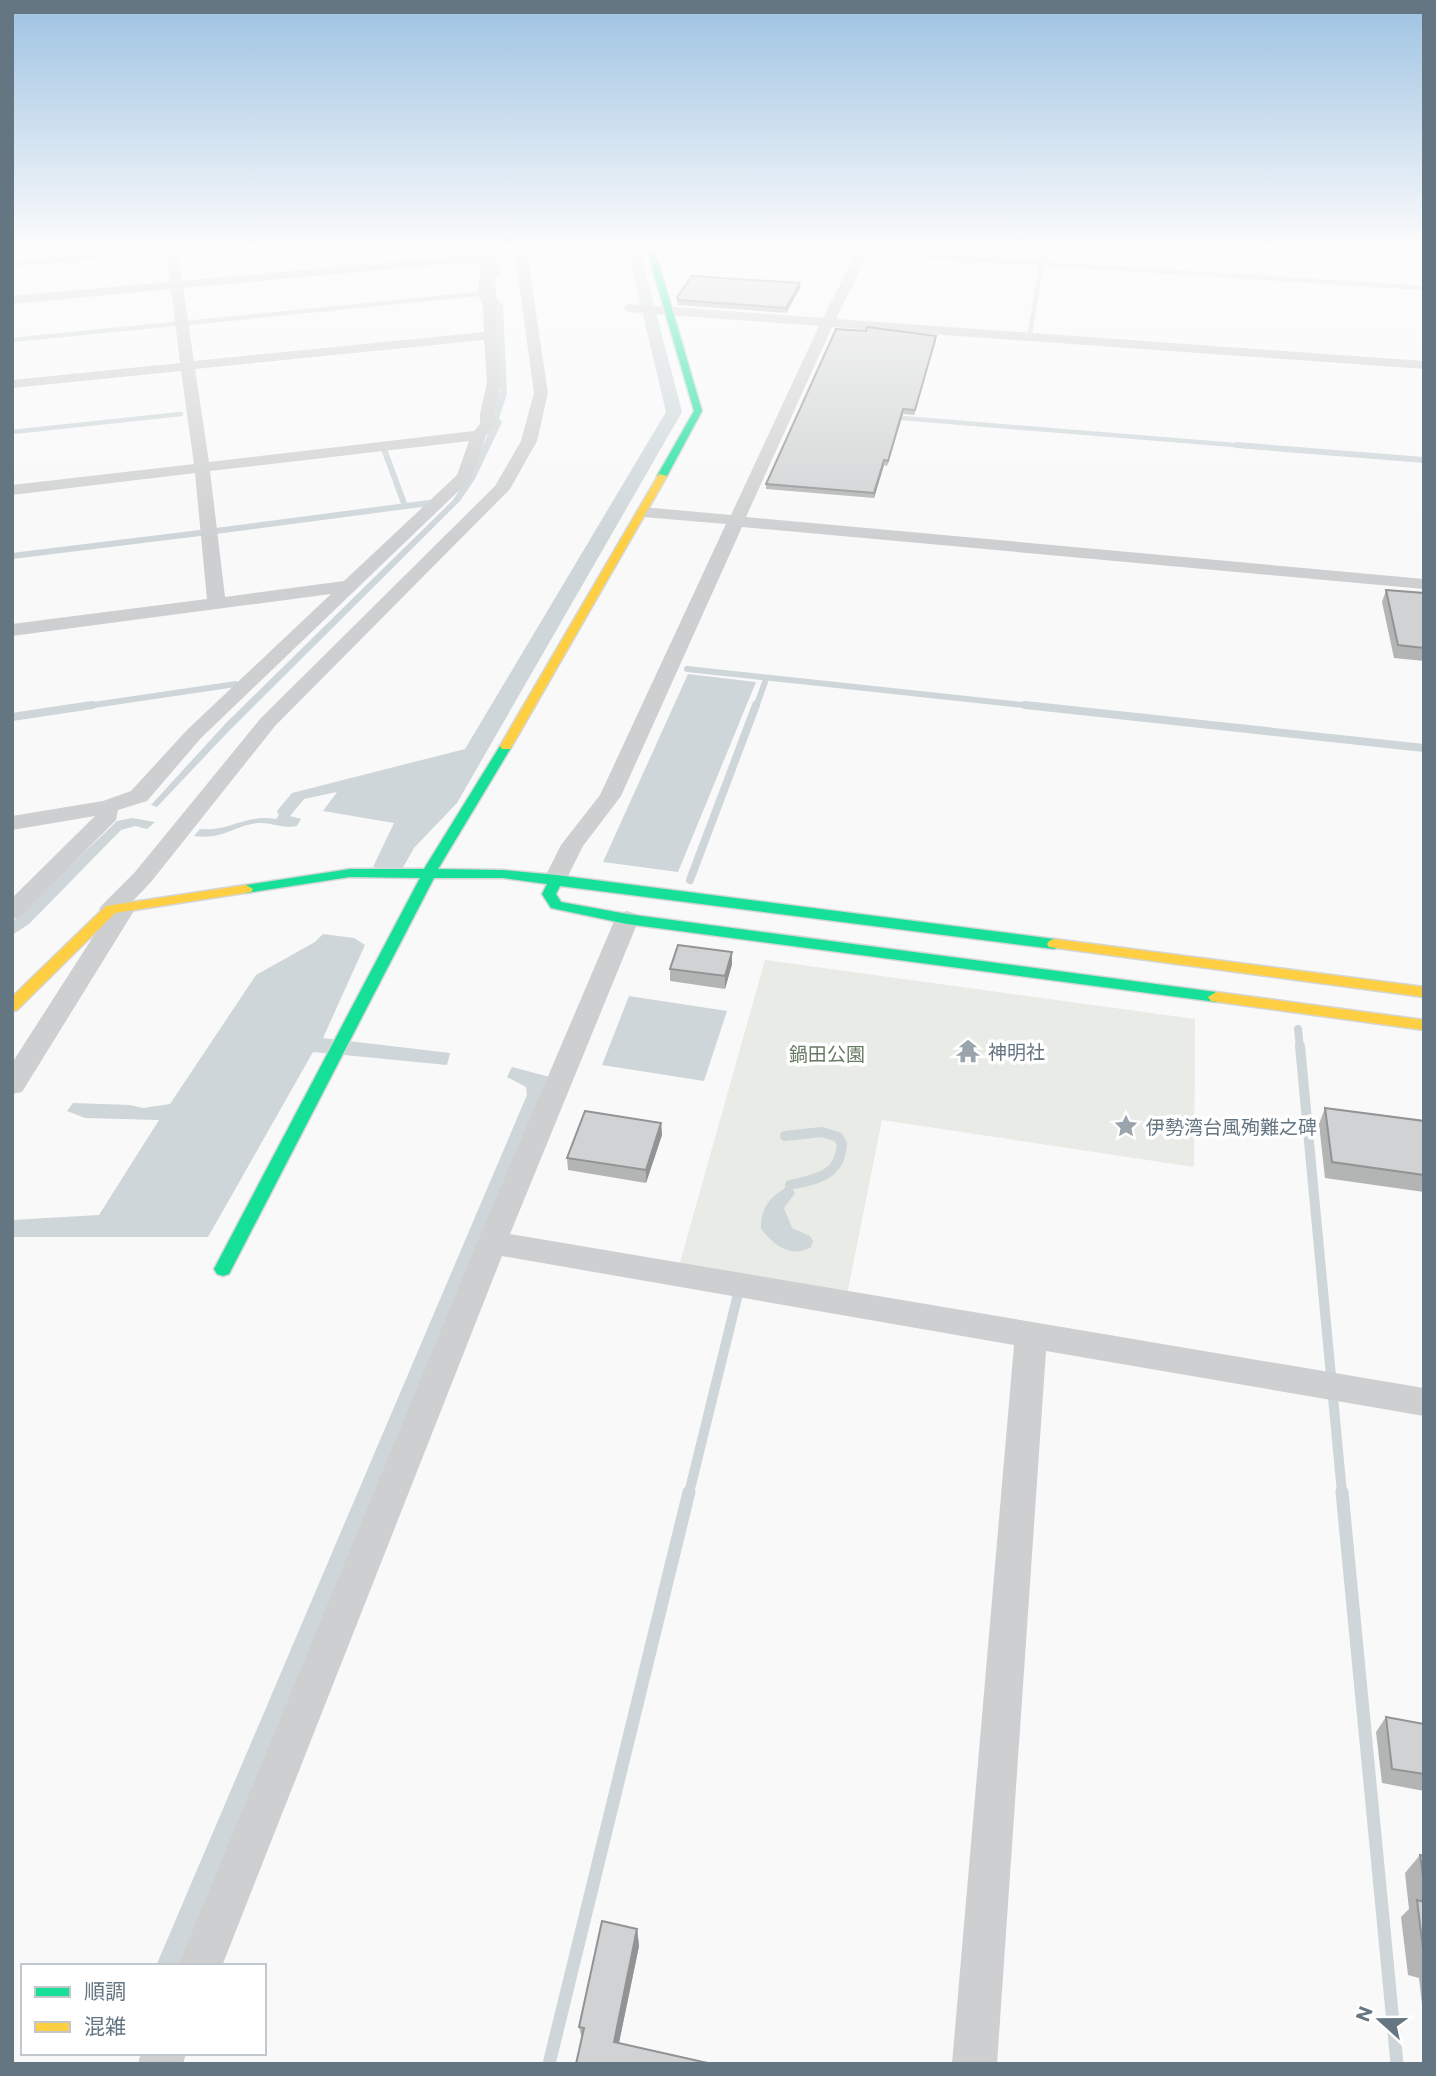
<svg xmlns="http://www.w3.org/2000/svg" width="1436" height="2076" viewBox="0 0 1436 2076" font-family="Commissioner,'Noto Sans JP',sans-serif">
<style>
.green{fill:#e8ebe6}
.water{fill:#ced6d9}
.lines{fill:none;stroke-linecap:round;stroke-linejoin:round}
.stream-far4{stroke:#ced6d9;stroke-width:4.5}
.stream-far3{stroke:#ced6d9;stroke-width:6}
.stream-far2{stroke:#ced6d9;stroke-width:8}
.stream-far1{stroke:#ced6d9;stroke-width:10}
.stream{stroke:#ced6d9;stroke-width:13}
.fast-casing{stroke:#d5d6d7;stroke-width:3}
.slow-casing{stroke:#d5d6d7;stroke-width:3}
.street{fill:#cecfd0;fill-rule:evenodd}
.fast{fill:#16e098;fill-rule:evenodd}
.slow{fill:#ffcf43;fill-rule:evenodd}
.wall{fill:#b3b5b5}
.shaded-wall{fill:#929394}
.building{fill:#d0d2d3;stroke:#929394;stroke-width:2}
.labels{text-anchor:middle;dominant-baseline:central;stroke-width:7;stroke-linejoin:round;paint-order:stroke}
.poi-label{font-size:19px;fill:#657683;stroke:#fff;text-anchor:start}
.park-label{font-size:19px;fill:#687a64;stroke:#fff}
</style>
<rect width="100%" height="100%" fill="#f9f9f9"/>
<path class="green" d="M 765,960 L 1195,1019 L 1194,1167 L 882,1120 L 847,1295 L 679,1266 Z"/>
<g class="water">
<path d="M 487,247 L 495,247 L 500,272 L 495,280 L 497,299 L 503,305 L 507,394 L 499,418 L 502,422 L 475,479 L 460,501 L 227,733 L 157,807 L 151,805 L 226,723 L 453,500 L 469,476 L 493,423 L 495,396 L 500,392 L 488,298 Z"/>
<path d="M 627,247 L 639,247 L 682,412 L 457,803 L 414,848 L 401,871 L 373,867 L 394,823 L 323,811 L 337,792 L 304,799 L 290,816 L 301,819 L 297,826 C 283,829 271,822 258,823 C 232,826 224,840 194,836 L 200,829 C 229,832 244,814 276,819 L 279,815 L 277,811 L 292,793 L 465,749 L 666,412 Z"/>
<path d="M 688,674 L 756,682 L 678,872 L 603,862 Z"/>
<path d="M 132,818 L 155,822 L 147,829 L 135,826 L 121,830 L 29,924 L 12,935 L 12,922 L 117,821 Z"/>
<path d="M 323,934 L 354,938 L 365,945 L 323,1038 L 450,1053 L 447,1065 L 313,1052 L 208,1237 L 12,1237 L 12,1220 L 99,1215 L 159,1120 L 85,1118 L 67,1111 L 73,1103 L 130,1105 L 143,1108 L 170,1104 L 256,975 L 315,942 Z"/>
<path d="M 629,996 L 727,1011 L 704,1081 L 602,1065 Z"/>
<path d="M 512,1067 L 550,1077 L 179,1966 L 156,1966 L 527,1095 L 526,1087 L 507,1077 Z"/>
<path d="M 790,1185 L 795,1193 L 784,1208 L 792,1228 L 810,1236 L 813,1241 L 811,1247 C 791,1259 774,1245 761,1229 C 760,1207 771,1196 790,1185 Z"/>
</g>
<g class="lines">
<g class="stream-far4">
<path d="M 777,247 L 843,251"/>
<path d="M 179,249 L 206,247"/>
<path d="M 874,253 L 1424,288"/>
<path d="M 12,264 L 164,251"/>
<path d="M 187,323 L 478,294"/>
<path d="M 1030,333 L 1044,247"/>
<path d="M 12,340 L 174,324"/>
<path d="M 890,417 L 1259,447"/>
<path d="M 12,432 L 181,414"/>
</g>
<g class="stream-far3">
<path d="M 1237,445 L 1424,460"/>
<path d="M 384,449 L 405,506"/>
<path d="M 216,531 L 429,503"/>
<path d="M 12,556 L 200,533"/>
<path d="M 687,669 L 1041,707"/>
<path d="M 80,707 L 236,684"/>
<path d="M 756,707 L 765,682"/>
</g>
<g class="stream-far2">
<path d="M 1025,705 L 1424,748"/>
<path d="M 12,717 L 92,705"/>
<path d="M 690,880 L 756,705"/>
<path d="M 1298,1029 L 1300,1048"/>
</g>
<g class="stream-far1">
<path d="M 1300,1046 L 1342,1493"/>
<path d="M 785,1136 L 822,1132 L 838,1137 L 842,1144 C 840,1176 817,1179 790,1185"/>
<path d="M 689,1493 L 737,1298"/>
</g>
<g class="stream">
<path d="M 1342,1492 L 1397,2064"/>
<path d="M 549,2064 L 689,1492"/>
</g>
<g class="fast-casing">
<g id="fast">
<path d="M 646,247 L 654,247 L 702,411 L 667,476 L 662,479 L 657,476 L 694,411 Z"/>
<path d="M 506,742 L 512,746 L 438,869 L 503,870 L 556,875 L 1054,939 L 1059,941 L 1061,944 L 1059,947 L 1054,949 L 560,886 L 556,894 L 561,902 L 627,914 L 1216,992 L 1224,997 L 1216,1002 L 627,924 L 551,908 L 542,894 L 547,884 L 503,878 L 434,878 L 229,1274 L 223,1276 L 217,1274 L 214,1269 L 420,878 L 350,877 L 246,893 L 239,889 L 246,885 L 350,869 L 424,869 L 500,746 Z"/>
</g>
</g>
<g class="slow-casing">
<g id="slow">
<path d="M 659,474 L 667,476 L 512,746 L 510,749 L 502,749 L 500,746 Z"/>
<path d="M 246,885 L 253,889 L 251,892 L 115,913 L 17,1010 L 12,1011 L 12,997 L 106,906 Z"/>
<path d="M 1054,939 L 1424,987 L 1424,997 L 1049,947 L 1047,944 L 1049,941 Z"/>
<path d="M 1216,992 L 1424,1020 L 1424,1030 L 1211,1001 L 1208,997 Z"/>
</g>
</g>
<g class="street">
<path d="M 165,247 L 177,247 L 182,281 L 480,254 L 479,247 L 491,247 L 494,265 L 491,293 L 495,306 L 501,382 L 494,414 L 496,425 L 486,436 L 470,480 L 201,738 L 147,801 L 118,810 L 116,820 L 20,917 L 12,919 L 12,898 L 95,816 L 12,830 L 12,816 L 103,801 L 131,791 L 187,730 L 331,594 L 12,636 L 12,624 L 207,599 L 195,473 L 12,495 L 12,485 L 194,464 L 181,371 L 12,388 L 12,380 L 180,363 L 171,289 L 12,304 L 12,296 L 170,282 ZM 481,261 L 478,293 L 483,306 L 484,332 L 194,361 L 183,288 ZM 484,340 L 487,382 L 480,414 L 480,424 L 474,431 L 209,462 L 195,369 ZM 469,441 L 457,475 L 344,581 L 225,597 L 210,471 Z"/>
<path d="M 514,247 L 526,247 L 548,393 L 537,441 L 510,489 L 275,726 L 151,882 L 133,901 L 137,906 L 22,1092 L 12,1094 L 12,1063 L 107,915 L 99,909 L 103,904 L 135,872 L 261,718 L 495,486 L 521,441 L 534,393 Z"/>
<path d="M 859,247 L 871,247 L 836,319 L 1424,361 L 1424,369 L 832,327 L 746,517 L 1424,579 L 1424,589 L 742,527 L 621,796 L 583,846 L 564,884 L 548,884 L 544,879 L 561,845 L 600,795 L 726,524 L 643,517 L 635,512 L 643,507 L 731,515 L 819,326 L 629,312 L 623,308 L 629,304 L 823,318 Z"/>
<path d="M 627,911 L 636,914 L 639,919 L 510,1234 L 1424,1388 L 1424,1416 L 1046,1351 L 997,2064 L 952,2064 L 1014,1345 L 502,1256 L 222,1966 L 178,1966 L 477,1243 L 615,919 L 618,914 Z"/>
<path d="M 141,2053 L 186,2053 L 183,2064 L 138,2064 Z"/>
</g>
<use href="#fast" class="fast"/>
<use href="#slow" class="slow"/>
</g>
<g class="wall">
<path d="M 800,288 L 786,313 L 678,305 L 677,301 L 677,297 Z"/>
<path d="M 936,340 L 914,415 L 903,414 L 887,466 L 884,465 L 874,498 L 766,489 L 766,484 Z"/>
<path d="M 1386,590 L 1424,593 L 1424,661 L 1394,658 L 1382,602 Z"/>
<path d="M 732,964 L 725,989 L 670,981 L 670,969 Z"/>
<path d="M 1325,1108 L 1424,1121 L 1424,1192 L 1325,1178 L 1319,1124 Z"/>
<path d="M 661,1123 L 662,1135 L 646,1183 L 568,1170 L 567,1158 Z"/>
<path d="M 1386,1717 L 1424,1724 L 1424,1791 L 1382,1783 L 1376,1732 Z"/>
<path d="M 1420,1855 L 1424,1856 L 1424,2022 L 1419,1978 L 1408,1975 L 1401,1917 L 1409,1909 L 1405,1873 Z"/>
<path d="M 637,1929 L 639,1946 L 619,2043 L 582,2039 L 579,2027 Z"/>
</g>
<g class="shaded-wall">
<path d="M 800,283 L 800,288 L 786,313 L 786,308 Z"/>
<path d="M 936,336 L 936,340 L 914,415 L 915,410 Z"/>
<path d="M 903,409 L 903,414 L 887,466 L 888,461 Z"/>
<path d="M 884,460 L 884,465 L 874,498 L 874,493 Z"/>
<path d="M 732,952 L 732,964 L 725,989 L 725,976 Z"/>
<path d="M 661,1123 L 662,1135 L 646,1183 L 646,1170 Z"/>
<path d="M 637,1929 L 639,1946 L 616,2057 L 614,2042 Z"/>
</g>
<g class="building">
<path d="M 692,276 L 800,283 L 786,308 L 678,300 L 677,297 Z"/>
<path d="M 867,327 L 936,336 L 915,410 L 903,409 L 888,461 L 884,460 L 874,493 L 766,484 L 836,329 L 866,331 Z"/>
<path d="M 1386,590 L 1424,593 L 1424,648 L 1398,645 Z"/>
<path d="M 678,945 L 732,952 L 725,976 L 670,969 Z"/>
<path d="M 1325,1108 L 1424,1121 L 1424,1175 L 1332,1162 Z"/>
<path d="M 585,1111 L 661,1123 L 646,1170 L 567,1158 Z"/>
<path d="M 1386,1717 L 1424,1724 L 1424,1774 L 1392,1769 Z"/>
<path d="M 1420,1855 L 1424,1856 L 1424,1883 Z"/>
<path d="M 1417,1900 L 1424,1902 L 1424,1957 Z"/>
<path d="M 602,1921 L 637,1929 L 614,2042 L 712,2064 L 576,2064 L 584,2028 L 579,2027 Z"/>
</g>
<linearGradient id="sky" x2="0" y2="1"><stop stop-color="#9dc2e2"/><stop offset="0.46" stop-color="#fcfcfc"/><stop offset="1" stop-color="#fcfcfc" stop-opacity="0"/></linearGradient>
<rect width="1436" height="538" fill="url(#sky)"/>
<defs>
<g id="temple-bare" transform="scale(1.89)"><path d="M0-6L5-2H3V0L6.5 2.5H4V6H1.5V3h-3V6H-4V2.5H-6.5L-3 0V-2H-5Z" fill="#99a4ac" stroke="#fff" stroke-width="2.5" paint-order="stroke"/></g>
<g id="sight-bare" transform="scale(1.89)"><path d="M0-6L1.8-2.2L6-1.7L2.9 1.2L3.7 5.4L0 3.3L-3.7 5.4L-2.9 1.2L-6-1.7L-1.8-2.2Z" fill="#99a4ac" stroke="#fff" stroke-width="2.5" paint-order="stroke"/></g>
</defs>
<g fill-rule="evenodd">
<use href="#temple-bare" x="968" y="1051"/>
<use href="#sight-bare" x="1126" y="1126"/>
</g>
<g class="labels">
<g class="poi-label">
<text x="988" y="1051">神明社</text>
<text x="1146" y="1126">伊勢湾台風殉難之碑</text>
</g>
<g class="park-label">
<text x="827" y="1053">鍋田公園</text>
</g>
</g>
<rect width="1436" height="2076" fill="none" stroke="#657683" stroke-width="28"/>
<rect x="21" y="1964" width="245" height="91" fill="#ffffff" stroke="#c1c8cd" stroke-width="2"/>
<rect x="35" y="1987" width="35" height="10" fill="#16e098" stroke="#c1c8cd" stroke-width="2"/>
<text x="84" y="1999" font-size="21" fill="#657683">順調</text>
<rect x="35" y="2022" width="35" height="10" fill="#ffcf43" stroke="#c1c8cd" stroke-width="2"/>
<text x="84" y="2034" font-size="21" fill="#657683">混雑</text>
<g transform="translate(1380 2020) rotate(291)" stroke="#ffffff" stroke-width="5" paint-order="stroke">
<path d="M0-5L12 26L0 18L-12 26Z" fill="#657683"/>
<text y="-10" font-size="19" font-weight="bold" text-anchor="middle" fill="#657683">N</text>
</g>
</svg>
